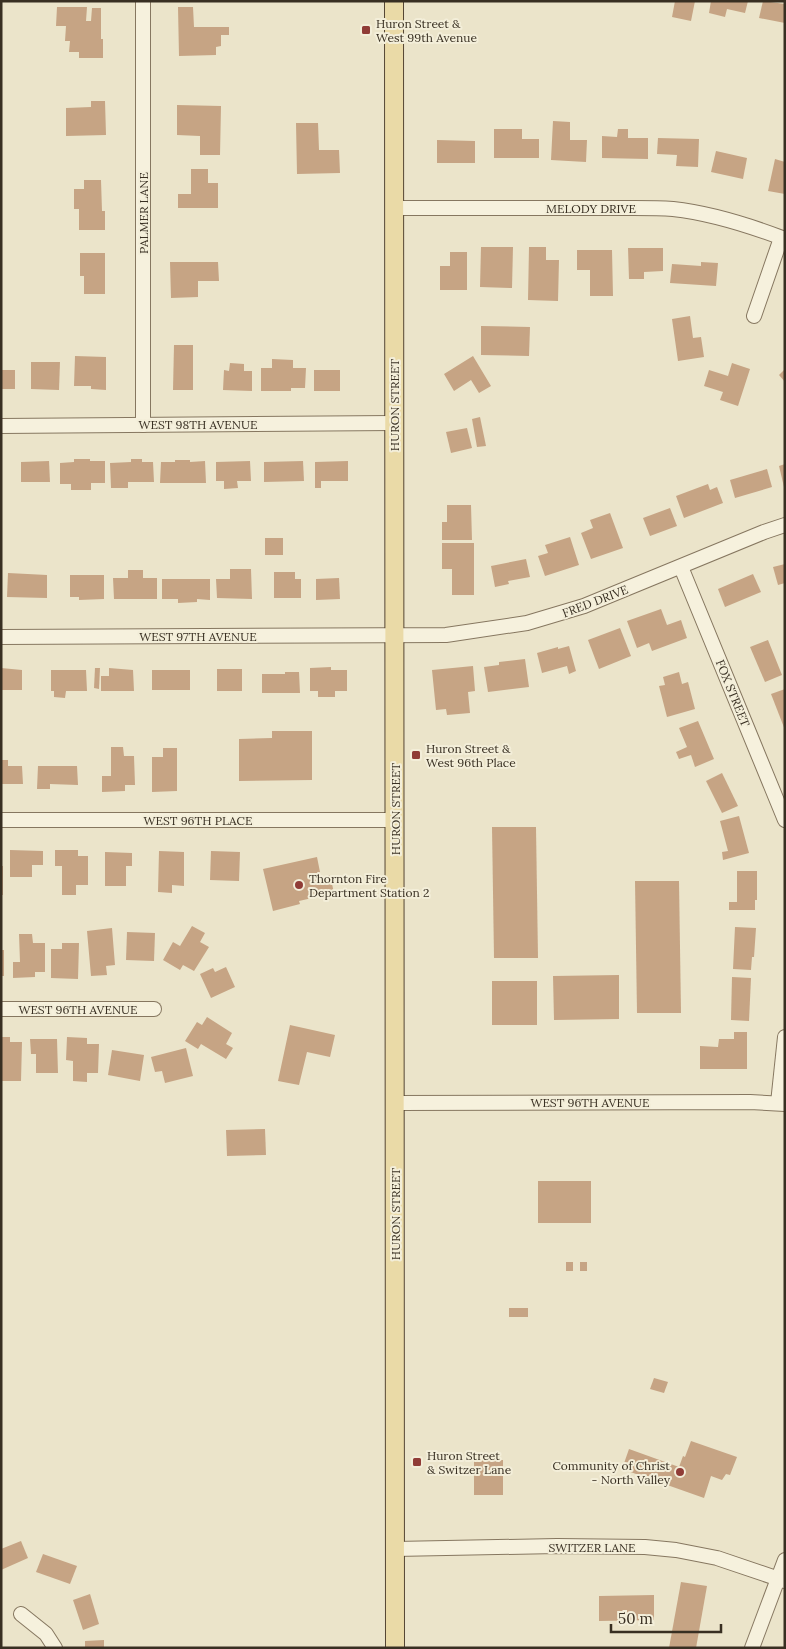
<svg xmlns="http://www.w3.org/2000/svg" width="786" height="1649" viewBox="0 0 786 1649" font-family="Lora,serif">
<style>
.building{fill:#c6a484}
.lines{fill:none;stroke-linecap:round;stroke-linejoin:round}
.minor-casing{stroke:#867760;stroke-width:16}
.major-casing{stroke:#554634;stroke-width:20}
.minor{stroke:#f6f1dd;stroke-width:14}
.major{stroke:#eadaa7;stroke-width:18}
.poi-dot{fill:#903c36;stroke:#f3eed9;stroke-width:2}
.labels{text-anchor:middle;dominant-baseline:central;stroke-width:4;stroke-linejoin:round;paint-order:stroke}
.poi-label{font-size:12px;fill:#382f22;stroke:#f3eed9;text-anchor:start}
.street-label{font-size:12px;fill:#382f22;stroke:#f3eed9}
</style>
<rect width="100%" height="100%" fill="#ebe4ca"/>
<g class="building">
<path d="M 675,1 L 695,1 L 691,21 L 672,17 Z"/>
<path d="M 711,1 L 748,1 L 745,13 L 727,9 L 725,17 L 709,13 Z"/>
<path d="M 763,1 L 785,4 L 785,23 L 759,18 Z"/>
<path d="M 57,7 L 87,7 L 86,21 L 91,21 L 92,8 L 101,8 L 101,39 L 103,39 L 103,58 L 79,58 L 79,52 L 69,52 L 70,41 L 65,41 L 66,26 L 56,26 Z"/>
<path d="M 178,7 L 193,7 L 194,27 L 229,27 L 229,35 L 221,35 L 221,46 L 216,47 L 216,55 L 179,56 Z"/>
<path d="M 91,101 L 105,101 L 106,135 L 66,136 L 66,108 L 91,107 Z"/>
<path d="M 177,105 L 221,106 L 220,155 L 200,155 L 200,136 L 177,135 Z"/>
<path d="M 553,121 L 570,122 L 570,140 L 587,140 L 586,162 L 551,160 Z"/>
<path d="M 296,123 L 318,123 L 319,150 L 339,150 L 340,173 L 297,174 Z"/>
<path d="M 494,129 L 522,129 L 522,139 L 539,139 L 539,158 L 494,158 Z"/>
<path d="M 618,129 L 628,129 L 628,138 L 648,138 L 648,159 L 602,158 L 602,136 L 617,137 Z"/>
<path d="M 658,138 L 699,139 L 698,167 L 676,166 L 677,155 L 657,154 Z"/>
<path d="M 437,140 L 475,141 L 475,163 L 437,163 Z"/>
<path d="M 716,151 L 747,158 L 743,179 L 711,172 Z"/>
<path d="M 775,159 L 785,162 L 785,194 L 768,191 Z"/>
<path d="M 191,169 L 208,169 L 208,183 L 218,183 L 218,208 L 178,208 L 178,194 L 191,194 Z"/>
<path d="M 84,180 L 101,180 L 102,211 L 105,211 L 105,230 L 79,230 L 79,209 L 74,209 L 74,189 L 84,189 Z"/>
<path d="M 481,247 L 513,247 L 512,288 L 480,287 Z"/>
<path d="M 529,247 L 546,247 L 546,260 L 559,260 L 558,301 L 528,300 Z"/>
<path d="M 628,248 L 663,248 L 663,271 L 644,272 L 644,279 L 629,279 Z"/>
<path d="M 577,250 L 612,250 L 613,296 L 590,296 L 590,270 L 577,270 Z"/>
<path d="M 450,252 L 467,252 L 467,290 L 440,290 L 440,266 L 450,266 Z"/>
<path d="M 80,253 L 105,253 L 105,294 L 84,294 L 84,276 L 80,276 Z"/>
<path d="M 170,262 L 218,262 L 219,281 L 198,281 L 198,297 L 171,298 Z"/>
<path d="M 701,262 L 718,263 L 716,286 L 670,283 L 672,264 L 701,266 Z"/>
<path d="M 690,316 L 693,338 L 701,337 L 704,357 L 678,361 L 672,319 Z"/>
<path d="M 481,326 L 530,327 L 529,356 L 481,355 Z"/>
<path d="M 174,345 L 193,345 L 193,390 L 173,390 Z"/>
<path d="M 75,356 L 106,357 L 106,390 L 91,389 L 91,386 L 74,386 Z"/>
<path d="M 473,356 L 491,386 L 479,393 L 471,380 L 454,391 L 444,374 Z"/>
<path d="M 272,359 L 293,360 L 293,368 L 306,368 L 305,388 L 291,388 L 291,391 L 261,391 L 261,368 L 272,368 Z"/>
<path d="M 31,362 L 60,362 L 59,390 L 31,389 Z"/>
<path d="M 230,363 L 244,364 L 244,371 L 252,371 L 252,391 L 223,390 L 224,370 L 229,371 Z"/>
<path d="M 732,363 L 750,369 L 738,406 L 720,400 L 723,392 L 704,386 L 709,370 L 728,376 Z"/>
<path d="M 785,369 L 785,382 L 779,375 Z"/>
<rect x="1" y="370" width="14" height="19"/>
<rect x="314" y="370" width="26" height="21"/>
<path d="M 480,417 L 486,446 L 477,447 L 472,419 Z"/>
<path d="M 467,428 L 472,448 L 451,453 L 446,432 Z"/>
<path d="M 74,459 L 90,459 L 90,461 L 105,461 L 105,483 L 91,483 L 91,490 L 71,490 L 71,484 L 60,484 L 60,463 L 74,462 Z"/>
<path d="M 131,459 L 142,459 L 142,462 L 153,462 L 154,482 L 128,482 L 128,488 L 111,488 L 110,463 L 131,462 Z"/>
<path d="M 175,460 L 190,460 L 190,462 L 205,461 L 206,483 L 160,483 L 161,462 L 175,462 Z"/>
<path d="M 49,461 L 50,482 L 21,482 L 21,462 Z"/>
<path d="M 250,461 L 251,481 L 237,481 L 238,488 L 224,489 L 224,481 L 216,481 L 216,462 Z"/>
<path d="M 303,461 L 304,481 L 264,482 L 264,462 Z"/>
<path d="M 348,461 L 348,481 L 321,481 L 321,488 L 315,488 L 315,462 Z"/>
<path d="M 785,464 L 785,487 L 784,487 L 779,466 Z"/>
<path d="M 767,469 L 772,487 L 735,498 L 730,480 Z"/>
<path d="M 708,484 L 710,490 L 717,487 L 723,503 L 684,518 L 676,496 Z"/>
<path d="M 447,505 L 471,505 L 472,540 L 442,540 L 442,522 L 447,522 Z"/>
<path d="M 670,508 L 677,526 L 650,536 L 643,518 Z"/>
<path d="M 610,513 L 623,548 L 591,559 L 581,533 L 593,528 L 590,520 Z"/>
<path d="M 570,537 L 579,565 L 545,576 L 538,556 L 548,553 L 545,545 Z"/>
<rect x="265" y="538" width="18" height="17"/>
<path d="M 442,543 L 474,543 L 474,595 L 452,595 L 452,569 L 442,569 Z"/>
<path d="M 526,559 L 530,577 L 508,581 L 509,584 L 495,587 L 491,566 Z"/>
<path d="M 785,564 L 785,583 L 778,585 L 773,567 Z"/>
<path d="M 230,569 L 251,569 L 252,599 L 217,598 L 216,579 L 230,579 Z"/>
<path d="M 128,570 L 143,570 L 143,578 L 157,578 L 157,599 L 114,599 L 113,578 L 128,578 Z"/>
<path d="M 274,572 L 295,572 L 295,579 L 301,579 L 301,598 L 274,598 Z"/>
<path d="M 8,573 L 47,575 L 47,598 L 7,597 Z"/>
<path d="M 753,574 L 761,592 L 725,607 L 718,589 Z"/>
<path d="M 70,575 L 104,575 L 104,599 L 79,600 L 79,597 L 70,597 Z"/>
<path d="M 339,578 L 340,599 L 316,600 L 316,579 Z"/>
<path d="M 162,579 L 210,579 L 210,600 L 197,599 L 197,602 L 178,603 L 178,599 L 162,599 Z"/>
<path d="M 661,609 L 667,625 L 681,620 L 687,638 L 652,651 L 649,643 L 637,648 L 627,621 Z"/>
<path d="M 620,628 L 631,656 L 599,669 L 588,640 Z"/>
<path d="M 768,640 L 782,675 L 765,682 L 750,647 Z"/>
<path d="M 569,646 L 576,671 L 569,674 L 567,666 L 542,673 L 537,653 L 558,647 L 558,649 Z"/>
<path d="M 525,659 L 529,687 L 488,692 L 484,667 L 499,665 L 499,662 Z"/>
<path d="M 473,666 L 475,691 L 468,692 L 470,713 L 447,715 L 446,709 L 436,710 L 432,670 Z"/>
<path d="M 331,667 L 331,670 L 347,670 L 347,691 L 335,691 L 335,697 L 318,697 L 318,691 L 310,691 L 310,668 Z"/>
<path d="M 1,668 L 22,670 L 22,690 L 1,690 Z"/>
<path d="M 95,668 L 100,668 L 99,689 L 94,688 Z"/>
<path d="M 109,668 L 133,670 L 134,691 L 101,691 L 101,676 L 109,676 Z"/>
<rect x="217" y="669" width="25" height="22"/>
<path d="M 51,670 L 86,670 L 87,691 L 66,691 L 65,698 L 54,697 L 54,691 L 51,691 Z"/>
<rect x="152" y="670" width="38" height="20"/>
<path d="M 285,672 L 299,672 L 300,693 L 262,693 L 262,674 L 285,674 Z"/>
<path d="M 679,672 L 682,684 L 688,682 L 695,709 L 667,717 L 659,686 L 665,685 L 663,677 Z"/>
<path d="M 785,689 L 785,730 L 771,694 Z"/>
<path d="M 698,721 L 714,759 L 695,767 L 691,755 L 679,759 L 676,752 L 687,747 L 679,728 Z"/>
<path d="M 272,731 L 312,731 L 312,780 L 239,781 L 239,739 L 272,738 Z"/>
<path d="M 111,747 L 123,747 L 124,756 L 134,756 L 135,785 L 125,785 L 125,791 L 102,792 L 102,776 L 111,776 Z"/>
<path d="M 163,748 L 177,748 L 177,791 L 152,792 L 152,757 L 163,757 Z"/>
<path d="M 1,760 L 8,760 L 8,766 L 22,766 L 23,784 L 1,784 Z"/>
<path d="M 38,766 L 77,766 L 78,785 L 50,784 L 50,789 L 37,789 Z"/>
<path d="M 722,773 L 738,806 L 722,813 L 706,781 Z"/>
<path d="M 739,816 L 749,853 L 723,860 L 722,852 L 728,851 L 720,821 Z"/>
<path d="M 492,827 L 536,827 L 538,958 L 494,958 Z"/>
<path d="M 10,850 L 43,851 L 43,865 L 32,865 L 32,877 L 10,877 Z"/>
<path d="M 55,850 L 78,850 L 78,856 L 88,856 L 88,885 L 76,885 L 76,895 L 62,895 L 62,866 L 55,866 Z"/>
<path d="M 159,851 L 184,852 L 184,886 L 172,885 L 172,893 L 158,892 Z"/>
<path d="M 211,851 L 240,852 L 239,881 L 210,880 Z"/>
<path d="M 105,852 L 132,853 L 132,866 L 126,866 L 126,886 L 105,886 Z"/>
<path d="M 317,857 L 321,877 L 330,875 L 334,893 L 299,901 L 300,904 L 273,911 L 263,869 Z"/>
<rect x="1" y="866" width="2" height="29"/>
<path d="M 737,871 L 757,871 L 757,900 L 755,900 L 755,910 L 729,910 L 729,902 L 737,902 Z"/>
<path d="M 635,881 L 679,881 L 681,1013 L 637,1013 Z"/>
<path d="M 192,926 L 205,933 L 200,942 L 209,947 L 194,971 L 183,965 L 180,970 L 163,960 L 173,942 L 180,946 Z"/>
<path d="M 735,927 L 756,928 L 754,957 L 752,957 L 751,970 L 733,969 Z"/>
<path d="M 112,928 L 115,965 L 106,966 L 107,975 L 91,976 L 87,931 Z"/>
<path d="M 127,932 L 155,933 L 154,961 L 126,960 Z"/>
<path d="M 19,934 L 32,934 L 33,943 L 45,943 L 45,972 L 35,972 L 35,977 L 13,978 L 13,962 L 20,962 Z"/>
<path d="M 62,943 L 79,943 L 78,979 L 51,978 L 51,949 L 62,949 Z"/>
<rect x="1" y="950" width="3" height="26"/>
<path d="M 226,967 L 235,987 L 211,998 L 200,974 L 213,968 L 215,972 Z"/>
<path d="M 619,975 L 619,1019 L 554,1020 L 553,976 Z"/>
<path d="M 732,977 L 751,978 L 749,1021 L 731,1020 Z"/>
<rect x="492" y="981" width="45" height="44"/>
<path d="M 207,1017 L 232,1033 L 226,1044 L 233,1048 L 226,1059 L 201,1044 L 198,1049 L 185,1041 L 197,1022 L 202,1025 Z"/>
<path d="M 290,1025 L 335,1035 L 330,1057 L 307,1052 L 299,1085 L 278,1081 Z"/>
<path d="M 734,1032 L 747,1032 L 747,1069 L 700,1069 L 700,1046 L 718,1047 L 719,1039 L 734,1039 Z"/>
<path d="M 1,1037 L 10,1037 L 10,1042 L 22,1042 L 21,1081 L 1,1081 Z"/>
<path d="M 67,1037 L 87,1038 L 87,1044 L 99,1044 L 98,1073 L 87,1073 L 87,1082 L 73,1081 L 73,1061 L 66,1060 Z"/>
<path d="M 30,1039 L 57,1039 L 58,1073 L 36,1073 L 36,1054 L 31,1054 Z"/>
<path d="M 186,1048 L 193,1076 L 165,1083 L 162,1071 L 155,1072 L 151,1057 Z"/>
<path d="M 112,1050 L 144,1055 L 140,1081 L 108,1075 Z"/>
<path d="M 265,1129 L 266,1155 L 227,1156 L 226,1130 Z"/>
<rect x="538" y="1181" width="53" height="42"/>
<rect x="566" y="1262" width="7" height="9"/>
<rect x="580" y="1262" width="7" height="9"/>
<rect x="509" y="1308" width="19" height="9"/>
<path d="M 654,1378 L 668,1382 L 664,1393 L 650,1389 Z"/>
<path d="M 691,1441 L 737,1457 L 730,1475 L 726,1474 L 722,1480 L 711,1476 L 704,1498 L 622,1469 L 629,1449 L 679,1467 L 683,1456 L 685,1457 Z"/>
<rect x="474" y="1460" width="29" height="35"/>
<path d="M 21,1541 L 28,1558 L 1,1570 L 1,1549 Z"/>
<path d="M 43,1554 L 77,1566 L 70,1584 L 36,1572 Z"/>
<path d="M 681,1582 L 707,1586 L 696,1648 L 669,1648 Z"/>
<path d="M 90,1594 L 99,1624 L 83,1630 L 73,1600 Z"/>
<path d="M 654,1595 L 654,1620 L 599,1621 L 599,1596 Z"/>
<path d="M 104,1640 L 104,1648 L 85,1648 L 85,1641 Z"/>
</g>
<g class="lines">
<g class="minor-casing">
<g id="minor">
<path d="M 394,208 L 634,208 C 647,208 660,208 673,209 C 709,213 751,226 785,239"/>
<path d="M 754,316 L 781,238"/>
<path d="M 143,425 L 143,1"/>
<path d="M 1,426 L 394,423"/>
<path d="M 681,567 L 785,820"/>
<path d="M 1,637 L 446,635 L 527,623 L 584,606 L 764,532 L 785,525"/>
<path d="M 1,820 L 395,820"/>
<path d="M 1,1009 L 154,1009"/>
<path d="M 395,1103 L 750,1102 L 785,1104"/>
<path d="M 778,1103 L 785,1037"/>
<path d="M 395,1549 L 557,1546 L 645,1547 L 676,1550 L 717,1558 L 785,1581"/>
<path d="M 21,1614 L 46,1634 L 55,1648"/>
<path d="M 752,1648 L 785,1560"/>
</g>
</g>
<g class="major-casing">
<path id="major" d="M 394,1 L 395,1648"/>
</g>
<use href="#minor" class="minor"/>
<use href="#major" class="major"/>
</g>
<g class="poi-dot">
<rect x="361" y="25" width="10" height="10" rx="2.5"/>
<rect x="411" y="750" width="10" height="10" rx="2.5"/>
<circle cx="299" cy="885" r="5"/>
<rect x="412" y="1457" width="10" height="10" rx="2.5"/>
<circle cx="680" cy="1472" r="5"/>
</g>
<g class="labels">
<g class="poi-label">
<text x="376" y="23">Huron Street &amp;<tspan x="376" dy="14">West 99th Avenue</tspan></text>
<text x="426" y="748">Huron Street &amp;<tspan x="426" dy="14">West 96th Place</tspan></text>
<text x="309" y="878">Thornton Fire<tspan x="309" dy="14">Department Station 2</tspan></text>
<text x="427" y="1455">Huron Street<tspan x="427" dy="14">&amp; Switzer Lane</tspan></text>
<text x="670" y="1465" text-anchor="end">Community of Christ<tspan x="670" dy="14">- North Valley</tspan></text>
</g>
<g class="street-label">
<text x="591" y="208">MELODY DRIVE</text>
<text transform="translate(143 213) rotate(-90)">PALMER LANE</text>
<text transform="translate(394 405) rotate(-90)">HURON STREET</text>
<text x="198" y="424">WEST 98TH AVENUE</text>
<text transform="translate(595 601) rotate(-21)">FRED DRIVE</text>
<text x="198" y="636">WEST 97TH AVENUE</text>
<text transform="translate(733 693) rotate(68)">FOX STREET</text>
<text transform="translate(395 809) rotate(-90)">HURON STREET</text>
<text x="198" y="820">WEST 96TH PLACE</text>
<text x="78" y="1009">WEST 96TH AVENUE</text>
<text x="590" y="1102">WEST 96TH AVENUE</text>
<text transform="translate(395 1214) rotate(-90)">HURON STREET</text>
<text x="592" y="1547">SWITZER LANE</text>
</g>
</g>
<rect width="786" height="1649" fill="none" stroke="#382f22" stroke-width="5"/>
<path d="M611 1624v8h110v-8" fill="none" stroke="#382f22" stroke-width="2.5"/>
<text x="618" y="1624" font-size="15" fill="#382f22" stroke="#f3eed9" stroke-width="4" paint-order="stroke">50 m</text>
</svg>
